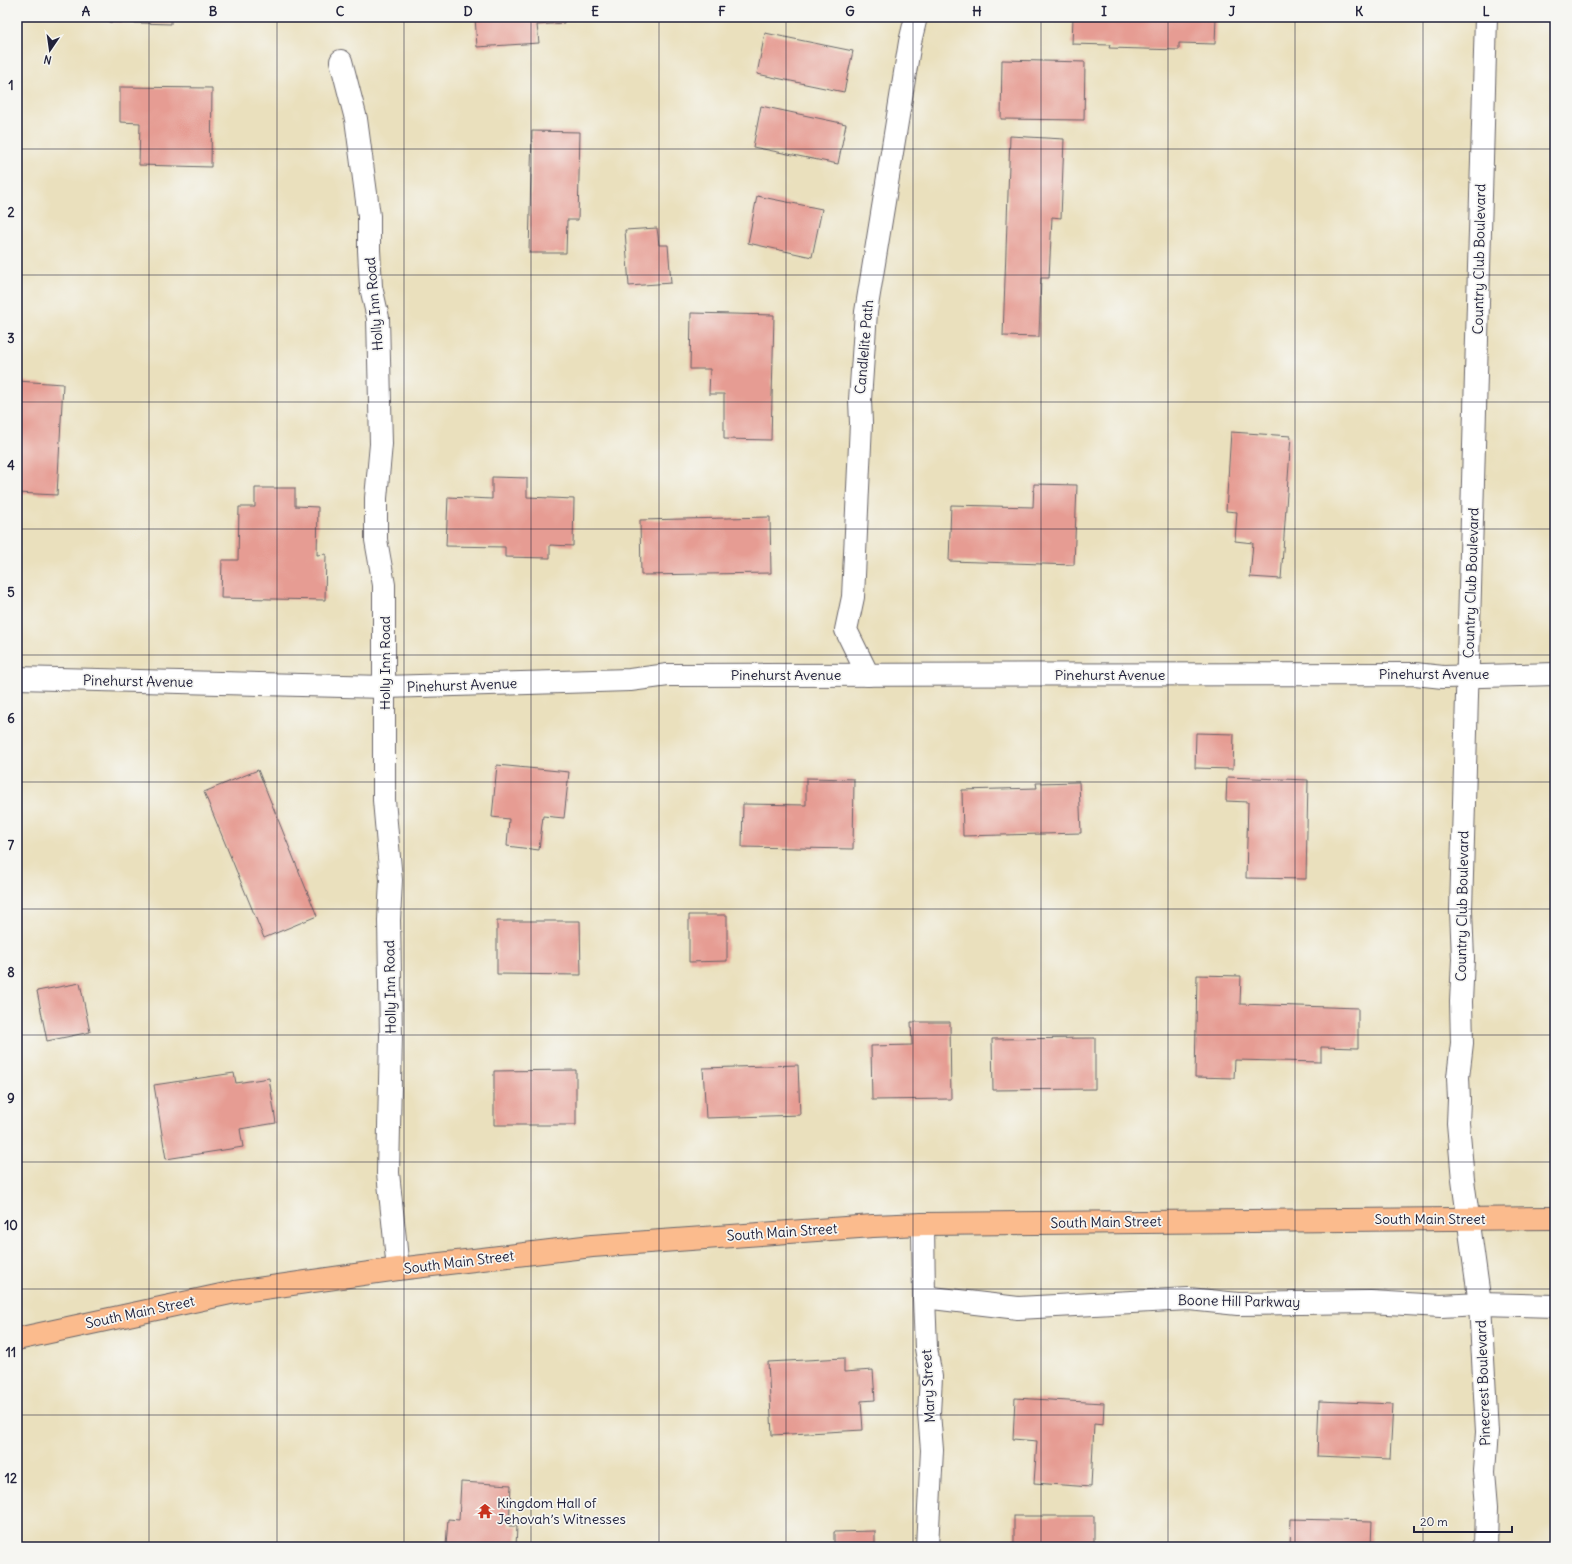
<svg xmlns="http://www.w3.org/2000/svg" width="1572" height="1564" viewBox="0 0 1572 1564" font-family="Delius,sans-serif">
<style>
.building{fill:#e69c93}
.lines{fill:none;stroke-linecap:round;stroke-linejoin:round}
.minor-casing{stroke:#686468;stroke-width:24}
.primary-casing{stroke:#686468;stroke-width:24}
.minor{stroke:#fff;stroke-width:22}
.primary{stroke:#fbbb8d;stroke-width:22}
.grid{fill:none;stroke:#22223b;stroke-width:1;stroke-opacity:0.55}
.labels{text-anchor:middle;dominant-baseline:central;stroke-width:3.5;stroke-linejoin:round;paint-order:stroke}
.street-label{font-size:14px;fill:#22223b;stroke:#f6f6f2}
.poi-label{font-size:14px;fill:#22223b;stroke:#f6f6f2;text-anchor:start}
.neatline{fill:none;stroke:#22223b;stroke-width:1.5}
.grid-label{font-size:13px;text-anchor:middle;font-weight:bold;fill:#22223b}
</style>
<rect width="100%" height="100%" fill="#f6f6f2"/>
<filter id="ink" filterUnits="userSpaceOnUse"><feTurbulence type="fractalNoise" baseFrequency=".025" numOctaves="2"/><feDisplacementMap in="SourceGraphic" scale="8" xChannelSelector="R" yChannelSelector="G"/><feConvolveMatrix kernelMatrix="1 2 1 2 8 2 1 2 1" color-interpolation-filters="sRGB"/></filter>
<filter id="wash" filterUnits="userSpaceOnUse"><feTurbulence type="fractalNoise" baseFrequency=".012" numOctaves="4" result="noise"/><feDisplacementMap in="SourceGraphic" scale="16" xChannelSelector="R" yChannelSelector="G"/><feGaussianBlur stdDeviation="0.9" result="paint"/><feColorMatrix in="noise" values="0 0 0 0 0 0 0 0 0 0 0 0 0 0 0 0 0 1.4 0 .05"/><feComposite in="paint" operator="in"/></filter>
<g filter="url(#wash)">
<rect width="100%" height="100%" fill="#eae0bd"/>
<g id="blocks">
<g class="building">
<path d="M 109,17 L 171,17 L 171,24 L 109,22 Z"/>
<path d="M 475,17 L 564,17 L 564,23 L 537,25 L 539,43 L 477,47 Z"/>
<path d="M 1073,17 L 1216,17 L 1215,44 L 1179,43 L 1179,50 L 1109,48 L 1110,45 L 1072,44 Z"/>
<path d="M 765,33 L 853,51 L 844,92 L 757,74 Z"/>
<path d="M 1002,60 L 1085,62 L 1084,120 L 1001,119 Z"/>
<path d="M 120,87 L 212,88 L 211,167 L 139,165 L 140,123 L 120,122 Z"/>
<path d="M 761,106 L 846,124 L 838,164 L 753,147 Z"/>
<path d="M 532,131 L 580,132 L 578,220 L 567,220 L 566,253 L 529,253 Z"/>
<path d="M 1010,136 L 1064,139 L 1061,218 L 1052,217 L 1049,278 L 1041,278 L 1039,337 L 1003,336 Z"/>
<path d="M 757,196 L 822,209 L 812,257 L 748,243 Z"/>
<path d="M 657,228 L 659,245 L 668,245 L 671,283 L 629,286 L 625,230 Z"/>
<path d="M 691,313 L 774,315 L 771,440 L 724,439 L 724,394 L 709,394 L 710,369 L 690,369 Z"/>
<path d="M 17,381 L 63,384 L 57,495 L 17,493 Z"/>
<path d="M 1231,432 L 1291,436 L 1281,579 L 1250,577 L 1253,543 L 1235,541 L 1237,512 L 1226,511 Z"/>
<path d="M 492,477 L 527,478 L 527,497 L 574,499 L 573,546 L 550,545 L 550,558 L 505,557 L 505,547 L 446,546 L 448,497 L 492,499 Z"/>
<path d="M 1034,484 L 1077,485 L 1074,565 L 949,561 L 951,505 L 1033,507 Z"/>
<path d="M 255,488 L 295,488 L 295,506 L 318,507 L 317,555 L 326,554 L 325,600 L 221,598 L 222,560 L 238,560 L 239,507 L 255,507 Z"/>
<path d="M 770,517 L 771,573 L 641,575 L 640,520 Z"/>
<path d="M 1196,733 L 1234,734 L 1233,769 L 1195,768 Z"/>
<path d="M 497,765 L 569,772 L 564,818 L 543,816 L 539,850 L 507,846 L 509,819 L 492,817 Z"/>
<path d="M 258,770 L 317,916 L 264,938 L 204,792 Z"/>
<path d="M 1227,777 L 1308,780 L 1306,879 L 1246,878 L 1248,802 L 1226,801 Z"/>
<path d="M 806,778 L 854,779 L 853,849 L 742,847 L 743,804 L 806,805 Z"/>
<path d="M 1079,782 L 1081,833 L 963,836 L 962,790 L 1037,788 L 1036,783 Z"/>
<path d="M 689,915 L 727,915 L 727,961 L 689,962 Z"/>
<path d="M 497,921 L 580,921 L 581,975 L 497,974 Z"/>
<path d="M 1197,975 L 1241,976 L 1240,1004 L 1358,1008 L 1358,1048 L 1321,1047 L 1321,1062 L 1235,1060 L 1234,1078 L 1195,1077 Z"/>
<path d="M 80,983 L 90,1032 L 47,1041 L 37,991 Z"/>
<path d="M 911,1022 L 950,1022 L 951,1099 L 872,1100 L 871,1046 L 912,1045 Z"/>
<path d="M 1095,1038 L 1095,1089 L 993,1090 L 992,1039 Z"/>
<path d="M 798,1065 L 800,1115 L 706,1118 L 703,1068 Z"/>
<path d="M 576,1070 L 576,1125 L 494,1125 L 494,1071 Z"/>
<path d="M 234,1073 L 236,1083 L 269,1078 L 276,1123 L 240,1129 L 243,1147 L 166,1159 L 154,1085 Z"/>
<path d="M 844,1358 L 844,1372 L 873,1370 L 875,1400 L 861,1401 L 863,1430 L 772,1435 L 768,1362 Z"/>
<path d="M 1015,1398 L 1104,1403 L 1103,1425 L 1094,1424 L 1091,1487 L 1034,1483 L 1037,1441 L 1013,1439 Z"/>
<path d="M 1319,1401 L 1393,1404 L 1390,1459 L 1317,1456 Z"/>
<path d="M 461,1482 L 511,1485 L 509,1526 L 517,1526 L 516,1547 L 411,1547 L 411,1544 L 446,1546 L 448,1519 L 459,1520 Z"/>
<rect x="1014" y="1516" width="80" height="31"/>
<path d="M 1291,1519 L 1372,1521 L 1371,1547 L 1290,1547 Z"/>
<path d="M 875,1531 L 875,1547 L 834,1547 L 834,1532 Z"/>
</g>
</g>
</g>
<g filter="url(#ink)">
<use href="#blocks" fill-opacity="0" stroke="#686468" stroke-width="1"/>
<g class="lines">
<g class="minor-casing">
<g id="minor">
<path d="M 341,61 L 356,119 L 369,216 L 369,250 L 371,287 L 378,318 L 381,444 L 376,498 L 376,540 L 384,585 L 384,800 L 391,880 L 389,920 L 391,1036 L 388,1173 L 398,1269"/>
<path d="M 868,675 L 846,630 L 853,597 L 861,423 L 860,400 L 866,312 L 910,42 L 916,17"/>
<path d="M 17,678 L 385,687 L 630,680 L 668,675 L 1415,674 L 1443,677 L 1555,674"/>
<path d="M 923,1224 L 924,1297 L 926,1348 L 931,1377 L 929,1413 L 932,1450 L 927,1547"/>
<path d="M 924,1297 L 1018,1308 L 1189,1299 L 1238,1304 L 1370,1302 L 1441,1306 L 1480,1304 L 1555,1306"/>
<path d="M 1486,1547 L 1487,1506 L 1484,1471 L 1487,1432 L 1480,1304 L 1463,1180 L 1458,1123 L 1459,1100 L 1458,1077 L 1462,1043 L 1461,1002 L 1463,959 L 1461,910 L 1486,17"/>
</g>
</g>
<g class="primary-casing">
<path id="primary" d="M 17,1339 L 235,1292 L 398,1269 L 592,1246 L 873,1226 L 923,1224 L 1555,1218"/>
</g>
<use href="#minor" class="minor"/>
<use href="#primary" class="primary"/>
</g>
</g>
<path class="grid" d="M 149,17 L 149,1547M 277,17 L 277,1547M 404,17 L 404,1547M 531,17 L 531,1547M 659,17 L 659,1547M 786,17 L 786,1547M 913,17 L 913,1547M 1041,17 L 1041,1547M 1168,17 L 1168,1547M 1295,17 L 1295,1547M 1423,17 L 1423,1547M 17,149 L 1555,149M 17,275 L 1555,275M 17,402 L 1555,402M 17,529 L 1555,529M 17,655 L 1555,655M 17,782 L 1555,782M 17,909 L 1555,909M 17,1035 L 1555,1035M 17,1162 L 1555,1162M 17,1289 L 1555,1289M 17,1415 L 1555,1415"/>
<defs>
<g id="temple-bare" transform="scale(1.2)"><path d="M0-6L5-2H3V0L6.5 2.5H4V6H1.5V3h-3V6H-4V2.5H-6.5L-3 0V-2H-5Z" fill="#c8321e" stroke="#f6f6f2" stroke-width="2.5" paint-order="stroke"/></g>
</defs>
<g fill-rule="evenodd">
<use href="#temple-bare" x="485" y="1511"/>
</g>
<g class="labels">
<g class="street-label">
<text transform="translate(1479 259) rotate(-89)">Country Club Boulevard</text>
<text transform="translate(374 304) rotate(-95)">Holly Inn Road</text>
<text transform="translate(864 347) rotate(-85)">Candlelite Path</text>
<text transform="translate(1471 583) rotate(-88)">Country Club Boulevard</text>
<text transform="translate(385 663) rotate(-90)">Holly Inn Road</text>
<text x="1434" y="674">Pinehurst Avenue</text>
<text x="786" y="675">Pinehurst Avenue</text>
<text x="1110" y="675">Pinehurst Avenue</text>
<text transform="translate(138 681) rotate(1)">Pinehurst Avenue</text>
<text transform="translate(462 685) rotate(-2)">Pinehurst Avenue</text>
<text transform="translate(1462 906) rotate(-89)">Country Club Boulevard</text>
<text transform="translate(390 987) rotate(-91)">Holly Inn Road</text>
<text x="1430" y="1219">South Main Street</text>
<text transform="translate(1106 1222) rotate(-1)">South Main Street</text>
<text transform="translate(782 1232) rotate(-4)">South Main Street</text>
<text transform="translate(459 1262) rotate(-7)">South Main Street</text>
<text transform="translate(1239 1301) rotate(1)">Boone Hill Parkway</text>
<text transform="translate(140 1312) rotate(-12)">South Main Street</text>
<text transform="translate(1483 1383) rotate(-92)">Pinecrest Boulevard</text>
<text transform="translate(928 1386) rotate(-93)">Mary Street</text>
</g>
<g class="poi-label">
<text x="497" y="1503">Kingdom Hall of<tspan x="497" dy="16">Jehovah’s Witnesses</tspan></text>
</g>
</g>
<rect width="1572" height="1564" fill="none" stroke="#f6f6f2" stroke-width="44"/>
<g transform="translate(50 50) rotate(193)" stroke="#f6f6f2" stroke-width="3" paint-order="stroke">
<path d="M0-3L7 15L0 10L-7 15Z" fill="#22223b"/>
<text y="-6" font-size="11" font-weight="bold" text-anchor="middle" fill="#22223b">N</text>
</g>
<path d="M1414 1526v6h98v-6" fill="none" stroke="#22223b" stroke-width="2"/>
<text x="1420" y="1526" font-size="12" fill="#22223b" stroke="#f6f6f2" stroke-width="3" paint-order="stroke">20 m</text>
<rect x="22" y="22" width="1528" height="1520" class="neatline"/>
<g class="grid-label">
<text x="86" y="16">A</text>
<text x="213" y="16">B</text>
<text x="340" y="16">C</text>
<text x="468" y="16">D</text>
<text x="595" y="16">E</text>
<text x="722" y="16">F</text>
<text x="850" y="16">G</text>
<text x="977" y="16">H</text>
<text x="1104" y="16">I</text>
<text x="1232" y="16">J</text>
<text x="1359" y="16">K</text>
<text x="1486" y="16">L</text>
<text x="11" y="90">1</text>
<text x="11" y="217">2</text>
<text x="11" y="343">3</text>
<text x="11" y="470">4</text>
<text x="11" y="597">5</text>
<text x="11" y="723">6</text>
<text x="11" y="850">7</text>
<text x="11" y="977">8</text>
<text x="11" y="1103">9</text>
<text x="11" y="1230">10</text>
<text x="11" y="1357">11</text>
<text x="11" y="1483">12</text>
</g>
</svg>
